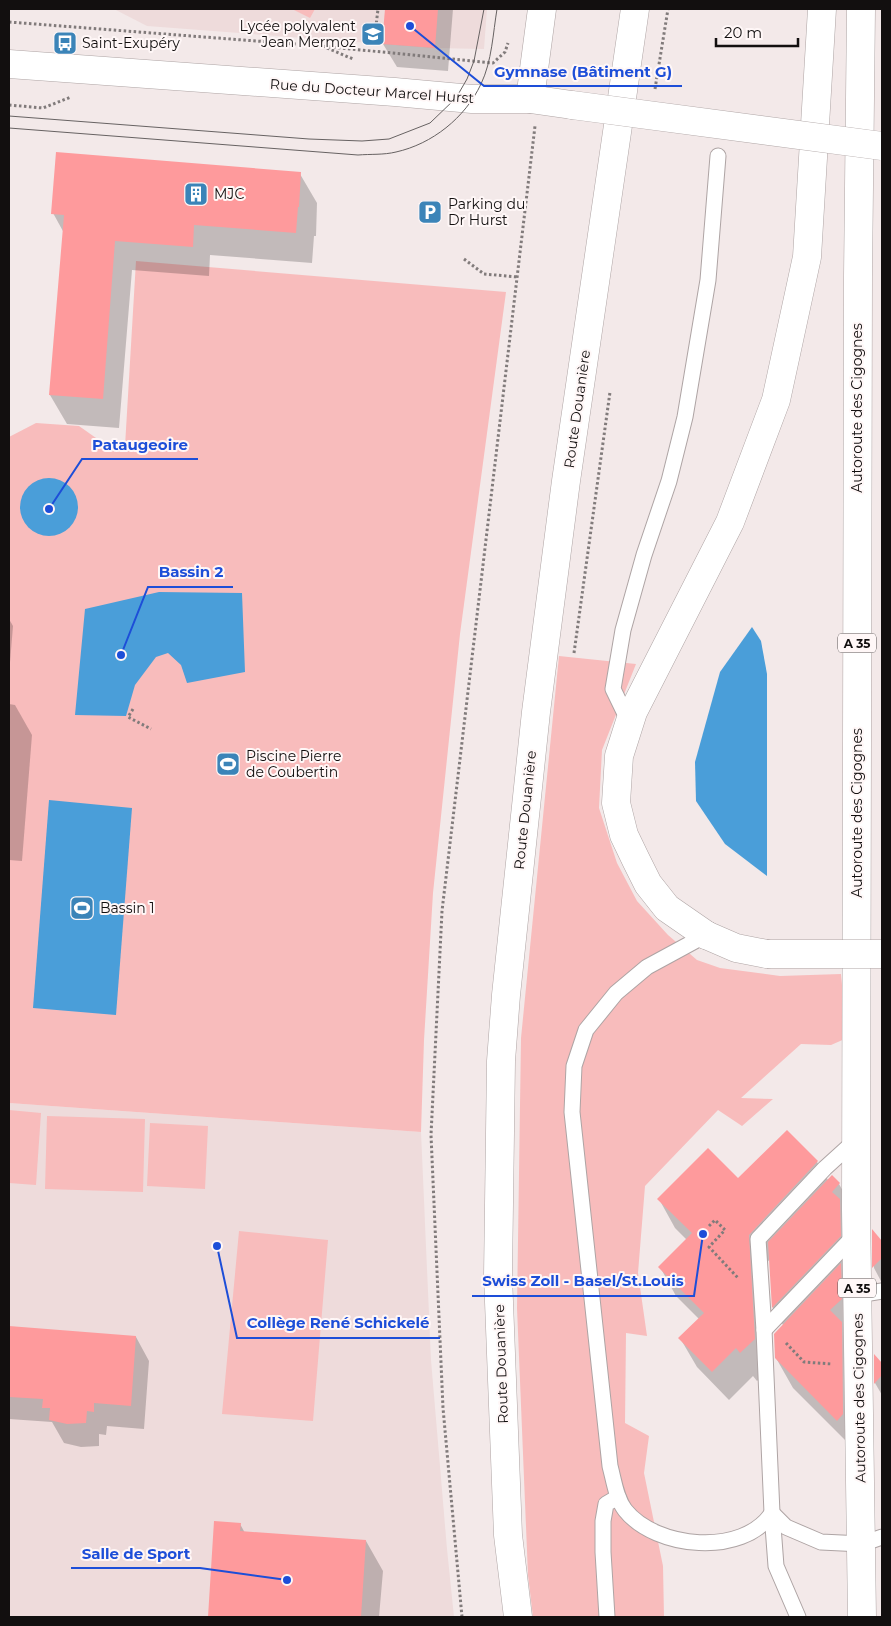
<svg xmlns="http://www.w3.org/2000/svg" width="891" height="1626" viewBox="0 0 891 1626" font-family="Montserrat,sans-serif">
<style>
.built{fill:#eedbdb}
.green{fill:#f8bcbc}
.water{fill:#4a9ed9}
.shadow{fill:#0003}
.building{fill:#fe9a9c}
.lines{fill:none;stroke-linecap:round;stroke-linejoin:round}
.service-casing{stroke:#aea4a4;stroke-width:17}
.minor-casing{stroke:#aea4a4;stroke-width:29}
.tertiary-casing{stroke:#aea4a4;stroke-width:29}
.secondary-casing{stroke:#aea4a4;stroke-width:29}
.motorway-casing{stroke:#aea4a4;stroke-width:29}
.path{stroke:#817b7b;stroke-width:3;stroke-dasharray:2.5 2.5;stroke-linecap:butt}
.service{stroke:#fff;stroke-width:15}
.minor{stroke:#fff;stroke-width:28}
.tertiary{stroke:#fff;stroke-width:28}
.secondary{stroke:#fff;stroke-width:28}
.motorway{stroke:#fff;stroke-width:28}
.tram{stroke:#676262;stroke-width:1}
.minor-bridge-casing{stroke:#aea4a4;stroke-width:29;stroke-linecap:butt}
.tertiary-bridge-casing{stroke:#aea4a4;stroke-width:29;stroke-linecap:butt}
.minor-bridge{stroke:#fff;stroke-width:28}
.tertiary-bridge{stroke:#fff;stroke-width:28}
.labels{text-anchor:middle;dominant-baseline:central;stroke-width:4;stroke-linejoin:round;paint-order:stroke}
.shield{fill:#fff7f7;stroke:#595555;stroke-width:1}
.shield-label{font-size:12px;font-weight:bold;fill:#120f0f}
.poi-label{font-size:14px;fill:#120f0f;stroke:#fff7f7;text-anchor:start}
.street-label{font-size:14px;fill:#120f0f;stroke:#fff7f7}
.leader{fill:none;stroke:#1d4ed8;stroke-width:2}
.callout-dot{fill:#1d4ed8;stroke:#fff7f7;stroke-width:2}
.callout-label{font-size:15px;text-anchor:middle;font-weight:bold;fill:#1d4ed8;stroke:#fff7f7;stroke-width:4;stroke-linejoin:round;paint-order:stroke}
</style>
<rect width="100%" height="100%" fill="#f3e9e9"/>
<g class="built">
<path d="M 114,9 L 487,9 L 484,49 L 435,48 L 147,26 Z"/>
<path d="M 9,1103 L 421,1132 L 431,1360 L 447,1549 L 454,1617 L 9,1617 Z"/>
</g>
<g class="green">
<path d="M 292,9 L 315,9 L 310,18 Z"/>
<path d="M 136,261 L 506,292 L 460,634 L 433,893 L 424,1040 L 421,1132 L 9,1103 L 9,437 L 36,423 L 79,426 L 106,445 L 125,446 Z"/>
<path d="M 559,656 L 636,664 L 602,750 L 599,808 L 617,863 L 637,901 L 668,935 L 697,960 L 720,968 L 780,976 L 841,974 L 847,1038 L 831,1045 L 801,1044 L 741,1098 L 773,1099 L 742,1126 L 718,1110 L 645,1186 L 638,1273 L 647,1336 L 626,1333 L 625,1423 L 649,1436 L 644,1473 L 663,1566 L 664,1617 L 533,1617 L 528,1575 L 517,1308 L 521,1038 Z"/>
<path d="M 9,1110 L 41,1113 L 36,1185 L 9,1183 Z"/>
<path d="M 47,1116 L 145,1119 L 143,1192 L 45,1189 Z"/>
<path d="M 150,1123 L 208,1126 L 205,1189 L 147,1186 Z"/>
<path d="M 239,1231 L 328,1240 L 313,1421 L 222,1414 Z"/>
</g>
<g class="water">
<circle cx="49" cy="507" r="29"/>
<path d="M 159,592 L 242,593 L 245,672 L 187,683 L 181,665 L 168,653 L 156,657 L 135,685 L 126,716 L 75,715 L 85,609 Z"/>
<path d="M 752,627 L 761,641 L 767,674 L 767,876 L 725,844 L 696,801 L 695,762 L 720,672 Z"/>
<path d="M 49,800 L 132,808 L 116,1015 L 33,1008 Z"/>
</g>
<g class="shadow">
<path d="M 386,9 L 453,9 L 448,71 L 397,67 L 383,44 Z"/>
<path d="M 300,174 L 317,203 L 316,236 L 314,236 L 312,263 L 210,255 L 209,276 L 132,270 L 119,428 L 67,424 L 50,395 L 64,233 L 53,213 Z"/>
<path d="M 9,619 L 13,626 L 9,675 Z"/>
<path d="M 9,704 L 15,705 L 32,735 L 22,861 L 9,860 Z"/>
<path d="M 787,1132 L 817,1162 L 828,1180 L 832,1176 L 839,1184 L 856,1214 L 855,1450 L 793,1388 L 776,1358 L 783,1325 L 773,1308 L 770,1259 L 765,1265 L 771,1368 L 757,1381 L 753,1376 L 729,1400 L 697,1367 L 680,1338 L 699,1319 L 676,1296 L 660,1267 L 687,1240 L 675,1228 L 659,1199 L 738,1180 Z"/>
<path d="M 873,1233 L 882,1243 L 882,1283 L 874,1268 Z"/>
<path d="M 9,1328 L 136,1337 L 149,1361 L 144,1429 L 107,1426 L 106,1435 L 99,1434 L 99,1446 L 81,1447 L 64,1443 L 52,1422 L 9,1419 Z"/>
<path d="M 875,1357 L 882,1364 L 882,1395 L 875,1383 Z"/>
<path d="M 216,1522 L 240,1524 L 245,1533 L 366,1541 L 383,1571 L 379,1617 L 209,1617 Z"/>
</g>
<g class="building">
<path d="M 385,9 L 438,9 L 435,48 L 382,44 Z"/>
<path d="M 56,152 L 301,172 L 299,207 L 298,207 L 296,233 L 194,225 L 193,247 L 115,241 L 103,399 L 49,395 L 64,215 L 51,214 Z"/>
<path d="M 787,1130 L 818,1161 L 749,1235 L 755,1339 L 740,1353 L 736,1348 L 712,1372 L 678,1338 L 704,1313 L 658,1267 L 692,1233 L 657,1199 L 708,1148 L 738,1178 Z"/>
<path d="M 832,1175 L 840,1183 L 832,1192 L 840,1199 L 841,1236 L 772,1308 L 768,1242 Z"/>
<path d="M 872,1229 L 882,1241 L 882,1258 L 872,1268 Z"/>
<path d="M 841,1263 L 842,1299 L 830,1310 L 842,1322 L 843,1414 L 837,1421 L 775,1358 L 774,1334 Z"/>
<path d="M 9,1326 L 136,1336 L 131,1406 L 94,1403 L 94,1412 L 87,1411 L 86,1423 L 67,1424 L 49,1420 L 50,1408 L 42,1408 L 43,1399 L 9,1397 Z"/>
<path d="M 874,1354 L 882,1363 L 882,1375 L 874,1384 Z"/>
<path d="M 214,1521 L 241,1523 L 240,1531 L 366,1540 L 361,1617 L 208,1617 Z"/>
</g>
<g class="lines">
<g class="service-casing">
<g id="service">
<path d="M 629,722 L 613,689 L 623,630 L 644,555 L 669,481 L 685,417 L 708,280 L 718,156"/>
<path d="M 706,935 L 647,967 L 616,993 L 586,1030 L 574,1066 L 572,1112 L 610,1466 C 614,1481 616,1498 625,1510 C 656,1549 743,1557 772,1513 L 786,1527 L 821,1542 L 862,1544 L 882,1537"/>
<path d="M 858,1295 L 882,1291"/>
<path d="M 764,1330 L 856,1234"/>
<path d="M 607,1617 L 603,1552 L 603,1521 L 606,1504 L 618,1497"/>
<path d="M 798,1617 L 776,1566 L 772,1513 L 764,1330 L 758,1239 L 825,1168 L 857,1139"/>
</g>
</g>
<g class="minor-casing">
<g id="minor">
<path d="M 530,99 L 542,9"/>
<path d="M 706,935 L 736,948 L 767,954"/>
</g>
</g>
<g class="tertiary-casing">
<path id="tertiary" d="M 9,64 L 395,92 L 472,99 L 530,99 L 572,105"/>
</g>
<g class="secondary-casing">
<path id="secondary" d="M 518,1617 L 508,1535 L 498,1276 L 501,1061 L 506,995 L 536,712 L 566,481 L 635,9"/>
</g>
<g class="motorway-casing">
<g id="motorway">
<path d="M 861,9 L 858,276 L 856,1210 L 862,1617"/>
<path d="M 706,935 L 667,908 L 648,884 L 636,860 L 624,835 L 616,803 L 619,756 L 633,712 L 730,522 L 776,400 L 807,257 L 822,9"/>
</g>
</g>
<g class="path">
<path d="M 9,22 L 321,46 L 493,63 L 505,52 L 508,43"/>
<path d="M 374,43 L 378,9"/>
<path d="M 327,48 L 353,59"/>
<path d="M 655,89 L 668,9"/>
<path d="M 9,105 L 43,108 L 71,97"/>
<path d="M 464,259 L 484,274 L 518,277"/>
<path d="M 574,653 L 610,392"/>
<path d="M 133,709 L 128,717 L 151,729"/>
<path d="M 709,1226 L 715,1220 L 725,1230 L 709,1247 L 738,1278"/>
<path d="M 786,1343 L 804,1362 L 832,1364"/>
<path d="M 462,1617 L 443,1408 L 431,1135 L 442,911 L 535,126"/>
</g>
<use href="#service" class="service"/>
<use href="#minor" class="minor"/>
<use href="#tertiary" class="tertiary"/>
<use href="#secondary" class="secondary"/>
<use href="#motorway" class="motorway"/>
<g class="tram">
<path d="M 9,116 L 309,139 L 362,141 L 389,139 L 430,123 L 456,98 L 467,79 L 474,61 L 484,9"/>
<path d="M 9,128 L 358,155 C 370,154 384,155 396,152 C 432,144 465,118 481,84 C 492,61 493,33 497,9"/>
</g>
<g class="minor-bridge-casing">
<path id="minor-bridge" d="M 767,954 L 882,954"/>
</g>
<g class="tertiary-bridge-casing">
<path id="tertiary-bridge" d="M 572,105 L 882,146"/>
</g>
<use href="#minor-bridge" class="minor-bridge"/>
<use href="#tertiary-bridge" class="tertiary-bridge"/>
</g>
<defs>
<g id="school-square" transform="scale(1.25)"><rect x="-9" y="-9" width="18" height="18" rx="4" fill="#3b84b8" stroke="#fff7f7"/><path d="M0-5L7-2L0 1L-7-2ZM-4 1L0 2.5L4 1V4Q0 6-4 4Z" fill="#fff"/></g>
<g id="bus-square" transform="scale(1.25)"><rect x="-9" y="-9" width="18" height="18" rx="4" fill="#3b84b8" stroke="#fff7f7"/><path d="M-5-6H5V4H4V6H2V4H-2V6H-4V4H-5ZM-3.5-4V0h7V-4ZM-3.5 1.2v1.5H-2V1.2ZM2 1.2v1.5H3.5V1.2Z" fill="#fff"/></g>
<g id="building-square" transform="scale(1.25)"><rect x="-9" y="-9" width="18" height="18" rx="4" fill="#3b84b8" stroke="#fff7f7"/><path d="M-4-6H4V6H1V3H-1V6H-4ZM-2.5-4.3h1.7v1.8h-1.7ZM.8-4.3h1.7v1.8H.8ZM-2.5-1h1.7V.8h-1.7ZM.8-1h1.7V.8H.8Z" fill="#fff"/></g>
<g id="parking-square" transform="scale(1.25)"><rect x="-9" y="-9" width="18" height="18" rx="4" fill="#3b84b8" stroke="#fff7f7"/><path d="M-3.5-5.5H1a3.5 3.5 0 0 1 0 7H-1V5.5H-3.5ZM-1-3.4V-.6H.8a1.4 1.4 0 0 0 0-2.8Z" fill="#fff"/></g>
<g id="stadium-square" transform="scale(1.25)"><rect x="-9" y="-9" width="18" height="18" rx="4" fill="#3b84b8" stroke="#fff7f7"/><path d="M0-5a6.5 5 0 1 0 0 10a6.5 5 0 1 0 0-10ZM-3.5-1.8h7v3.6h-7Z" fill="#fff"/></g>
</defs>
<g fill-rule="evenodd">
<use href="#school-square" x="373" y="34"/>
<use href="#bus-square" x="65" y="43"/>
<use href="#building-square" x="196" y="194"/>
<use href="#parking-square" x="430" y="212"/>
<use href="#stadium-square" x="228" y="764"/>
<use href="#stadium-square" x="82" y="908"/>
</g>
<g class="labels">
<g class="shield">
<rect x="838" y="633.5" width="38" height="19" rx="4"/>
<rect x="838" y="1278.5" width="38" height="19" rx="4"/>
</g>
<g class="shield-label">
<text x="857" y="643">A 35</text>
<text x="857" y="1288">A 35</text>
</g>
<g class="poi-label">
<text x="356" y="26" text-anchor="end">Lycée polyvalent<tspan x="356" dy="16">Jean Mermoz</tspan></text>
<text x="82" y="43">Saint-Exupéry</text>
<text x="214" y="194">MJC</text>
<text x="448" y="204">Parking du<tspan x="448" dy="16">Dr Hurst</tspan></text>
<text x="246" y="756">Piscine Pierre<tspan x="246" dy="16">de Coubertin</tspan></text>
<text x="100" y="908">Bassin 1</text>
</g>
<g class="street-label">
<text transform="translate(372 91) rotate(4)">Rue du Docteur Marcel Hurst</text>
<text transform="translate(857 408) rotate(-90)">Autoroute des Cigognes</text>
<text transform="translate(577 409) rotate(-82)">Route Douanière</text>
<text transform="translate(525 810) rotate(-84)">Route Douanière</text>
<text transform="translate(857 813) rotate(-90)">Autoroute des Cigognes</text>
<text transform="translate(501 1364) rotate(-92)">Route Douanière</text>
<text transform="translate(859 1398) rotate(-91)">Autoroute des Cigognes</text>
</g>
</g>
<path class="leader" d="M410 26L484 86H682M49 509L82 459H198M121 655L148 587H233M703 1234L694 1296H472M217 1246L237 1338H440M287 1580L200 1568H71"/>
<g class="callout-dot">
<circle cx="410" cy="26" r="5"/>
<circle cx="49" cy="509" r="5"/>
<circle cx="121" cy="655" r="5"/>
<circle cx="703" cy="1234" r="5"/>
<circle cx="217" cy="1246" r="5"/>
<circle cx="287" cy="1580" r="5"/>
</g>
<g class="callout-label">
<text x="583" y="77">Gymnase (Bâtiment G)</text>
<text x="140" y="450">Pataugeoire</text>
<text x="191" y="577">Bassin 2</text>
<text x="583" y="1286">Swiss Zoll - Basel/St.Louis</text>
<text x="338" y="1328">Collège René Schickelé</text>
<text x="136" y="1559">Salle de Sport</text>
</g>
<rect width="891" height="1626" fill="none" stroke="#120f0f" stroke-width="20"/>
<path d="M716 38v8h82v-8" fill="none" stroke="#120f0f" stroke-width="2.5"/>
<text x="724" y="38" font-size="15" fill="#120f0f" stroke="#fff7f7" stroke-width="4" paint-order="stroke">20 m</text>
</svg>
